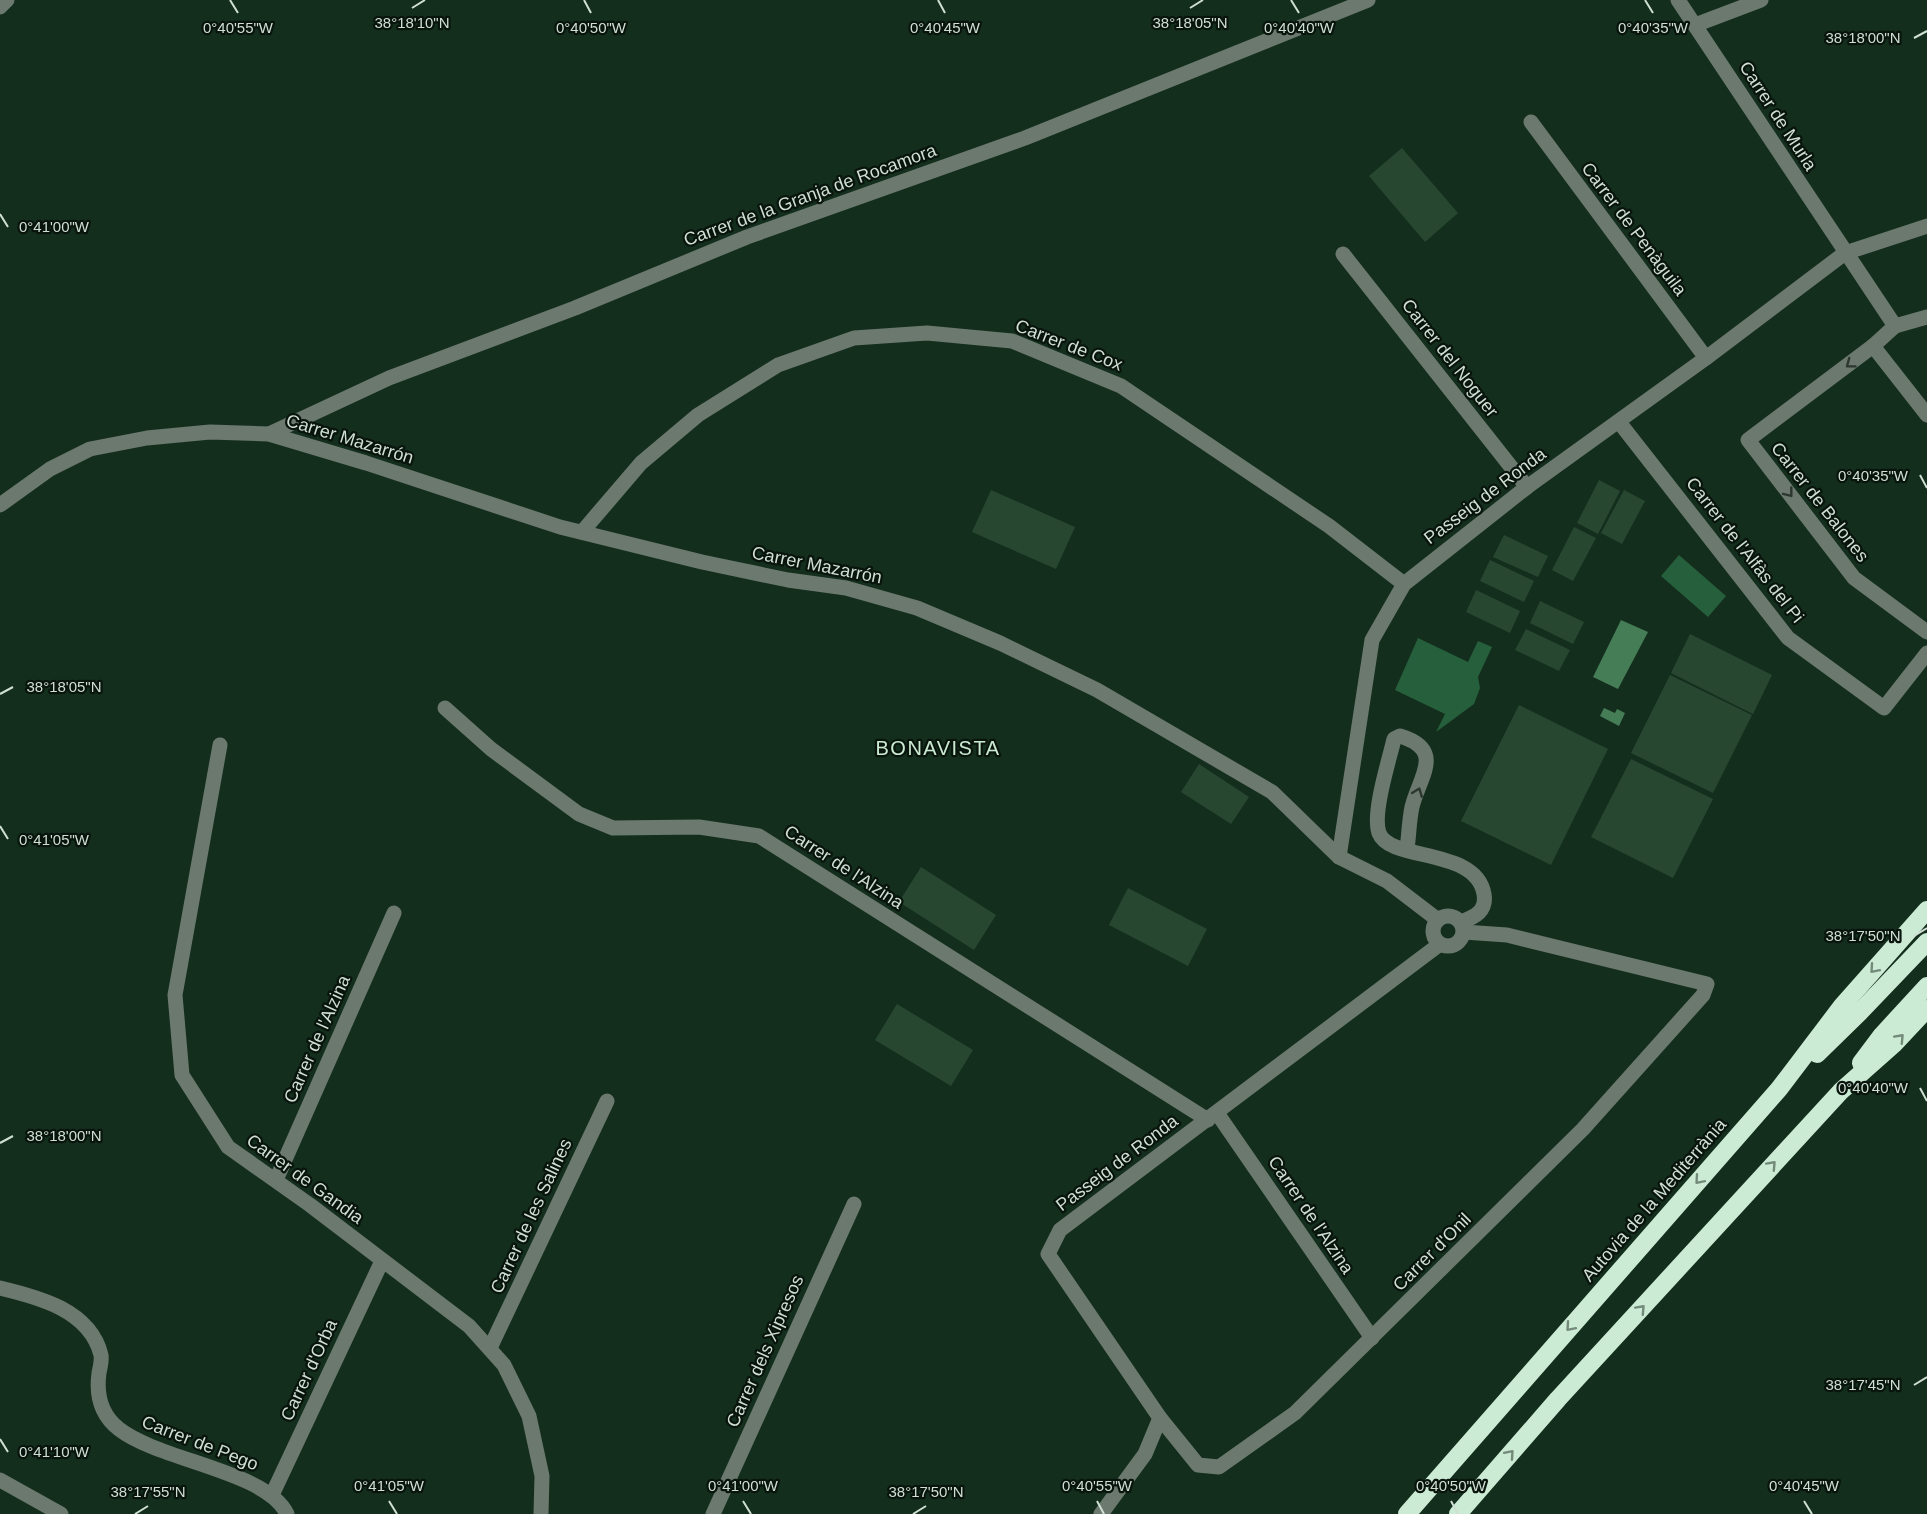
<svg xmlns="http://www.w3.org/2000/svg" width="1927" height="1514" viewBox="0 0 1927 1514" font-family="Helvetica,sans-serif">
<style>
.green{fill:#274731}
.water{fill:#457d57}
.building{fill:#265f3b}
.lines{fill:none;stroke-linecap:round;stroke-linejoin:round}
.minor{stroke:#6c796f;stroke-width:15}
.highway{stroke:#cbebd4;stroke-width:18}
.oneway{stroke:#2b372f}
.oneway2{stroke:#738a7a}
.ticks{fill:none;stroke:#cfdfd3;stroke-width:2}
.labels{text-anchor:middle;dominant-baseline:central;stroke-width:4.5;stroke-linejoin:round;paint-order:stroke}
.street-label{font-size:18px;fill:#cfdfd3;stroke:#08140c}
.neighbourhood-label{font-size:20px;letter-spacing:1.5px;fill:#caead2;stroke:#08140c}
.ticks-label{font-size:15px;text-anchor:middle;fill:#cfdfd3;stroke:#08140c;stroke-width:4.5;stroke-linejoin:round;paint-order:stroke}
</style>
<rect width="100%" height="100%" fill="#142e1d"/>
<g class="green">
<path d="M 1402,148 L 1458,213 L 1425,242 L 1369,176 Z"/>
<path d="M 1599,480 L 1620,491 L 1598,534 L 1577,523 Z"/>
<path d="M 991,490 L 1075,527 L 1056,569 L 972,532 Z"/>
<path d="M 1624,490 L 1645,501 L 1622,544 L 1601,533 Z"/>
<path d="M 1574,527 L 1596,538 L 1573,581 L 1552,570 Z"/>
<path d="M 1504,535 L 1548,556 L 1538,577 L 1493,557 Z"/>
<path d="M 1490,560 L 1534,581 L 1524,602 L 1480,581 Z"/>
<path d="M 1476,590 L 1520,611 L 1510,633 L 1466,612 Z"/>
<path d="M 1540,601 L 1584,622 L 1573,644 L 1530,623 Z"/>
<path d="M 1526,629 L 1570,650 L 1559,671 L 1515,650 Z"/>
<path d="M 1690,634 L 1772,675 L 1753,714 L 1671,673 Z"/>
<path d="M 1670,675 L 1752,715 L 1713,793 L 1631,753 Z"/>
<path d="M 1519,705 L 1608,749 L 1551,865 L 1461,821 Z"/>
<path d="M 1631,759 L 1713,799 L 1673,878 L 1591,837 Z"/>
<path d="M 1199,764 L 1249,797 L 1231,824 L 1181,792 Z"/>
<path d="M 921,867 L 996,915 L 974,950 L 899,902 Z"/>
<path d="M 1128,888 L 1207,929 L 1188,966 L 1109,925 Z"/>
<path d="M 897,1004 L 973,1050 L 951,1086 L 875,1040 Z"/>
</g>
<g class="water">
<path d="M 1621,620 L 1648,632 L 1618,689 L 1593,677 Z"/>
<path d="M 1604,708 L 1615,713 L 1617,709 L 1625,713 L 1619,726 L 1600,716 Z"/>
</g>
<g class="building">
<path d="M 1679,555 L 1726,596 L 1708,617 L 1661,576 Z"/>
<path d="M 1418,638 L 1468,662 L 1478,641 L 1492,647 L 1478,677 L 1480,688 L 1474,704 L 1436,732 L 1445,714 L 1395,690 Z"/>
</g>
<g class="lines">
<g class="minor">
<path d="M 1678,0 L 1895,326"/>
<path d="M 0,7 L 7,0"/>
<path d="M 1695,25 L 1761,0"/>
<path d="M 1531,122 L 1706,358"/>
<path d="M 1343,254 L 1527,487"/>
<path d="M 1927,317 L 1895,326 L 1873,346 L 1748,440 L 1854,578 L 1927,632"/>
<path d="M 1873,346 L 1927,415"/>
<path d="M 1619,422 L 1788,638 L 1884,708 L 1927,653"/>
<path d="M 269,434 L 389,378 L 575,308 L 747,237 L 1025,138 L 1368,0"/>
<path d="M 0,505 L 50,469 L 90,449 L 147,438 L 210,432 L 269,434 L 366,463 L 560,527 L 702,562 L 788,580 L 846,588 L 917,608 L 1000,643 L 1097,690 L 1272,792 L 1339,857 L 1387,881 L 1438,920"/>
<path d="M 582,532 L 641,463 L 698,415 L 778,365 L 854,338 L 927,333 L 1012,341 L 1121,386 L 1329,526 L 1404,584"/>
<path d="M 445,708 L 491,749 L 579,814 L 613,828 L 699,827 L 759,836 L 1208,1120"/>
<path d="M 220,745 L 175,995 L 182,1075 L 228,1147 L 310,1205 L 469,1326 L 504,1365 L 529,1416 L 542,1476 L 541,1514"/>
<path d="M 1407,849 C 1409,835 1409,821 1412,807 C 1419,777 1446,750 1400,736 L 1394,739 C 1389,761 1372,813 1379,833 C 1390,862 1476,847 1484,894 C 1487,911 1475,917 1461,922"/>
<path d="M 1339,857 L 1372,640 L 1404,584 L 1527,487 L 1706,358 L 1845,253 L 1927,226"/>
<circle cx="1448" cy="931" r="15"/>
<path d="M 1440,944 L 1060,1230 L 1048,1254 L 1160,1418 L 1198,1465 L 1219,1467 L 1295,1413 L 1583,1129 L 1703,995 L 1707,984 L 1507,935 L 1464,932"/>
<path d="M 1217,1113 L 1372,1338"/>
<path d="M 276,1180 L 394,913"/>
<path d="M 0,1288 C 38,1297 90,1310 101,1355 C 102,1360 100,1368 99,1373 C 96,1395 101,1415 119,1429 C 160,1461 267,1471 287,1514"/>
<path d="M 490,1348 L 607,1101"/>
<path d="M 0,1480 L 61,1514"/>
<path d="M 272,1495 L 382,1261"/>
<path d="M 713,1514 L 854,1204"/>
<path d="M 1101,1514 L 1145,1454 L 1160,1418"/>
</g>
<g class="highway">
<path d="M 1817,1054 L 1860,1012 L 1927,942"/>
<path d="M 1861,1063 L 1882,1035 L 1927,986"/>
<path d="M 1407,1514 L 1779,1089 L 1842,1006 L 1927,910"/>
<path d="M 1458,1514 L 1558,1399 L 1841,1091 L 1894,1044 L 1927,1009"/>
</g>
</g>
<defs><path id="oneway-chevron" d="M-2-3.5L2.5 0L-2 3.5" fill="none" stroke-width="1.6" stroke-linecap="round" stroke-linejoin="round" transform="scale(1.5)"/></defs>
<g class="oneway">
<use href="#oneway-chevron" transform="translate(1850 364) rotate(143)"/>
<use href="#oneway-chevron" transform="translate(1789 493) rotate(52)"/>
<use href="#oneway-chevron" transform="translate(1418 792) rotate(-69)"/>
</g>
<g class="oneway2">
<use href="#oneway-chevron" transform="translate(1874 969) rotate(131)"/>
<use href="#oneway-chevron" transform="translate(1900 1038) rotate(-47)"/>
<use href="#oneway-chevron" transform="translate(1772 1165) rotate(-47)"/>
<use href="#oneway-chevron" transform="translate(1699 1180) rotate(131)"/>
<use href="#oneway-chevron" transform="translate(1641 1309) rotate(-47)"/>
<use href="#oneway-chevron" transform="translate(1570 1327) rotate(131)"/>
<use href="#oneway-chevron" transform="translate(1510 1454) rotate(-49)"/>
</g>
<path class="ticks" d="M 230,0 L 238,13M 584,0 L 591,13M 938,0 L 945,13M 1291,0 L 1299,13M 1645,0 L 1653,13M 412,8 L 425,0M 1190,8 L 1203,0M 1914,38 L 1927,31M 0,214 L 8,227M 1920,475 L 1927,488M 0,694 L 13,687M 0,826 L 8,839M 1914,936 L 1927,928M 1920,1088 L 1927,1101M 0,1143 L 13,1136M 1914,1385 L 1927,1377M 0,1439 L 8,1452M 389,1501 L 397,1514M 743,1501 L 751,1514M 1097,1501 L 1104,1514M 1451,1501 L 1458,1514M 1804,1501 L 1812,1514M 135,1514 L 148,1506M 913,1514 L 926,1506"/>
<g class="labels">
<g class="street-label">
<text transform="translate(1778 116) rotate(57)">Carrer de Murla</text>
<text transform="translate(810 195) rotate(-20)">Carrer de la Granja de Rocamora</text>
<text transform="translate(1634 229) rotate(53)">Carrer de Penàguila</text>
<text transform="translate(1069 345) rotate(21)">Carrer de Cox</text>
<text transform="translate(1450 358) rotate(52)">Carrer del Noguer</text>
<text transform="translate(350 439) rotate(17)">Carrer Mazarrón</text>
<text transform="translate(1485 496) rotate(-37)">Passeig de Ronda</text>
<text transform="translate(1820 502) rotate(52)">Carrer de Balones</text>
<text transform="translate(1745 550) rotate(52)">Carrer de l'Alfàs del Pi</text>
<text transform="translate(817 565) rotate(11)">Carrer Mazarrón</text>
<text transform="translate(844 867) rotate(33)">Carrer de l'Alzina</text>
<text transform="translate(317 1039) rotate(-66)">Carrer de l'Alzina</text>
<text transform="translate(1117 1163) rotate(-37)">Passeig de Ronda</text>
<text transform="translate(305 1179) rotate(36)">Carrer de Gandia</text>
<text transform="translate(1654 1200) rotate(-49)">Autovia de la Mediterrània</text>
<text transform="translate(1311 1215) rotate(56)">Carrer de l'Alzina</text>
<text transform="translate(531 1216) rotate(-65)">Carrer de les Salines</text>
<text transform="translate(1432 1252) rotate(-45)">Carrer d'Onil</text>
<text transform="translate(765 1351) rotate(-66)">Carrer dels Xipresos</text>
<text transform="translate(309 1370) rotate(-65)">Carrer d'Orba</text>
<text transform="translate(200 1443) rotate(21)">Carrer de Pego</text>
</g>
<g class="neighbourhood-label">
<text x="938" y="748">BONAVISTA</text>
</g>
</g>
<g class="ticks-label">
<text x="1190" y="28">38°18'05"N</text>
<text x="412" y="28">38°18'10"N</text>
<text x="238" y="33">0°40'55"W</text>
<text x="591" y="33">0°40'50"W</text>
<text x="945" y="33">0°40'45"W</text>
<text x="1299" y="33">0°40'40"W</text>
<text x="1653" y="33">0°40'35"W</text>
<text x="1863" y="43">38°18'00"N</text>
<text x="54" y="232">0°41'00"W</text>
<text x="1873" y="481">0°40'35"W</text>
<text x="64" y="692">38°18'05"N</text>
<text x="54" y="845">0°41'05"W</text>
<text x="1863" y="941">38°17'50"N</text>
<text x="1873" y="1093">0°40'40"W</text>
<text x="64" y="1141">38°18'00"N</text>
<text x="1863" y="1390">38°17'45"N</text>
<text x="54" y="1457">0°41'10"W</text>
<text x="389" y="1491">0°41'05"W</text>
<text x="743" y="1491">0°41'00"W</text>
<text x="1097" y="1491">0°40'55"W</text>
<text x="1451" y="1491">0°40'50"W</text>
<text x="1804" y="1491">0°40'45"W</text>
<text x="148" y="1497">38°17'55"N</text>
<text x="926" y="1497">38°17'50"N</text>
</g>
</svg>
